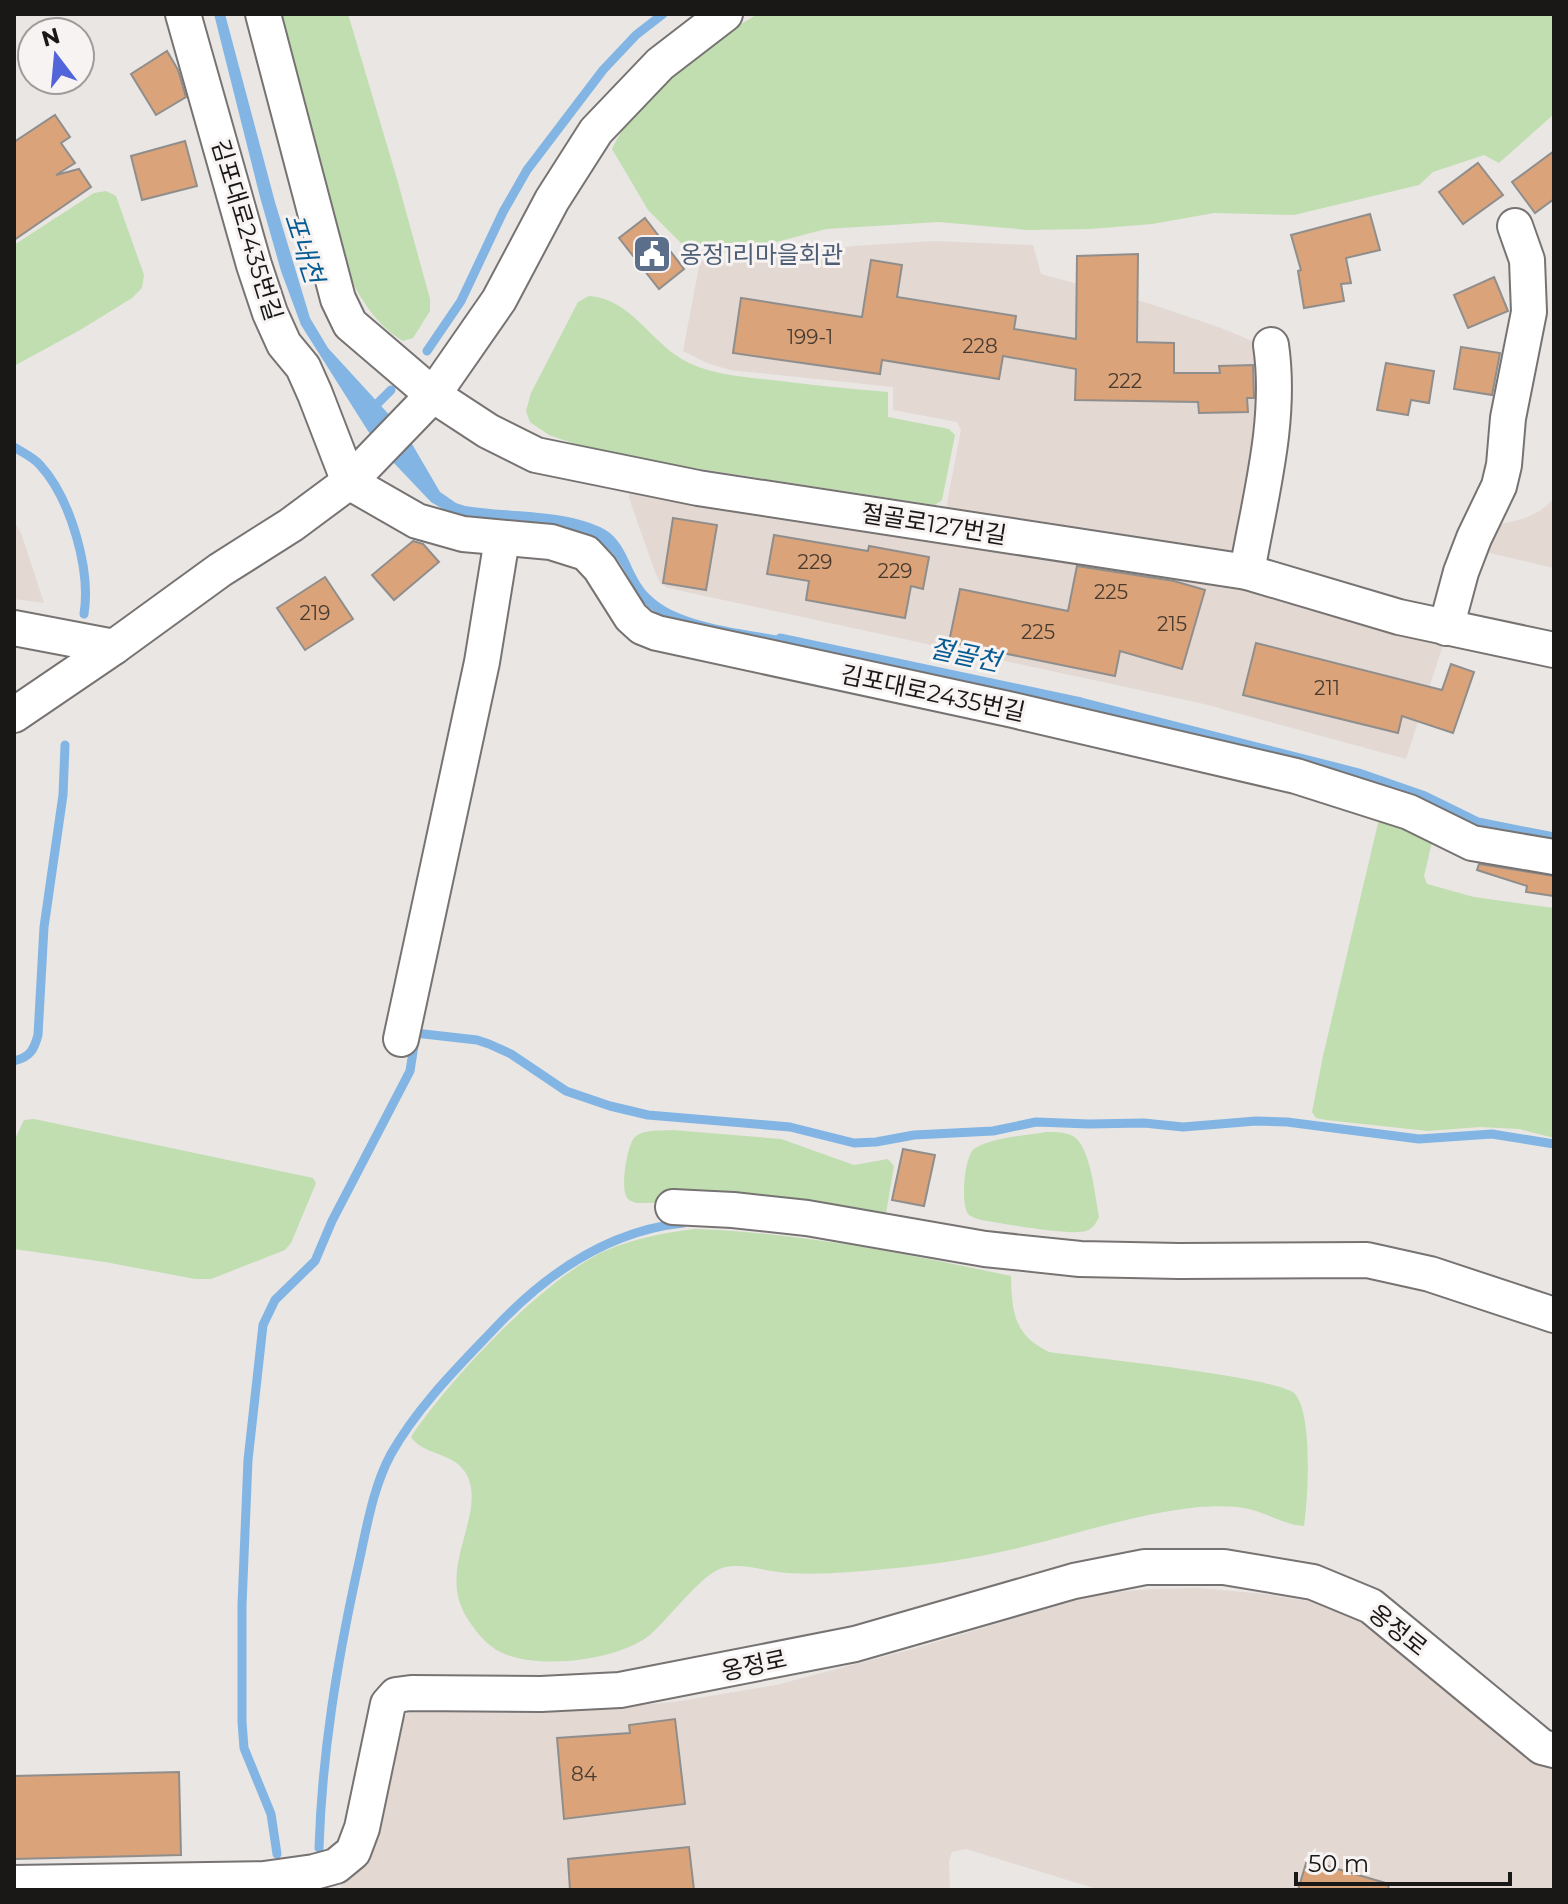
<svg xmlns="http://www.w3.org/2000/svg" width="1568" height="1904" viewBox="0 0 1568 1904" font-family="Montserrat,'Noto Sans KR',sans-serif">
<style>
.built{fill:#e3d8d2}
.green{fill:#c0deaf}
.water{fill:#82b5e3}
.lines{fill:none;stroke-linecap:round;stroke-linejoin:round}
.stream{stroke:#82b5e3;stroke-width:9}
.building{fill:#daa37a;stroke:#908e8c;stroke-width:2}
.minor-casing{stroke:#767372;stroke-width:38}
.minor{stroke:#fff;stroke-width:34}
.labels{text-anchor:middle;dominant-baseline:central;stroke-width:6;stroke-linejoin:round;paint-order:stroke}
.number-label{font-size:20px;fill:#493b30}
.street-label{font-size:24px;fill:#191817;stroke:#f6f3f2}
.service-label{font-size:24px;fill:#4e5e75;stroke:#f6f3f2;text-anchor:start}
.water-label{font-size:26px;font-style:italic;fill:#065b93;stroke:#f6f3f2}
</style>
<rect width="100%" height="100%" fill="#e9e6e4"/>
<g class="built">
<path d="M 935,241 L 1033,245 L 1041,274 L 1154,305 L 1221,328 L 1264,346 L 1268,374 L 1233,554 L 945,514 L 961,430 L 957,422 L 893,410 L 893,387 L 730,370 L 707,363 L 683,351 L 700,261 L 752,262 L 853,246 Z"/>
<path d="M 633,489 L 1179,569 L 1439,639 L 1442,648 L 1406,759 L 1204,704 L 668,588 L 660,583 L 654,569 L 629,498 L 629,493 Z"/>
<path d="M 1554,499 L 1554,568 L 1485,552 L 1497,525 L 1523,519 L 1540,511 Z"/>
<path d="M 14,521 L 21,533 L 44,603 L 14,599 Z"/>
<path d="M 1198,1588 L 1265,1594 L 1319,1603 L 1346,1612 L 1393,1645 L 1483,1721 L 1530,1756 L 1554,1767 L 1554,1890 L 1100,1890 L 966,1849 L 952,1852 L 949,1861 L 950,1890 L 341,1890 L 341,1882 L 355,1871 L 400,1720 L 411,1711 L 428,1706 L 572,1711 L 674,1702 L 776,1685 L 913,1649 L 1096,1594 L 1151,1589 Z"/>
</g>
<g class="green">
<path d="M 282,14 L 348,14 L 397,179 L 430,299 L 430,311 L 413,338 L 403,341 C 379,327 363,303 350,278 Z"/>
<path d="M 758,14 L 1554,14 L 1554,114 L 1499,163 L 1484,155 L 1433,172 L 1419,185 L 1294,215 L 1214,213 L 1152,224 L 1090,229 L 1028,230 L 939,222 L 826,229 L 731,254 L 682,244 L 648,210 L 612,149 C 639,92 704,45 758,14 Z"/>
<path d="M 106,191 L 116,196 L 144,275 L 142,288 L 132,298 L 80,330 L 14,366 L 14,245 L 94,193 Z"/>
<path d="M 589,296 C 633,299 651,345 689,363 C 715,375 744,377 772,380 C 811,385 849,389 888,392 L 888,417 L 949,429 L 955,435 L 942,500 L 935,505 L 688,467 L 584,447 L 549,435 L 530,422 L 526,411 L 531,393 L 578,302 Z"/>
<path d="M 1379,819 L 1433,838 L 1424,876 L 1427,884 L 1474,897 L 1554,908 L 1554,1138 L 1519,1129 L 1480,1127 L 1428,1131 L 1326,1120 L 1316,1118 L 1312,1112 L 1323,1056 Z"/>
<path d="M 34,1119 L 313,1178 L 316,1183 L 291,1243 L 285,1250 L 211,1279 L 195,1279 L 105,1262 L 14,1249 L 14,1141 L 24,1120 Z"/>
<path d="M 672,1130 L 781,1139 L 854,1165 L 888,1159 L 894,1166 L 886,1213 L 883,1220 L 721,1202 L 636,1203 C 631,1201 629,1201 626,1196 C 621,1185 627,1147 634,1138 C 642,1129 661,1131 672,1130 Z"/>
<path d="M 1047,1132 C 1056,1132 1065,1132 1073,1136 C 1091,1147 1095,1197 1099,1217 C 1096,1223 1093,1229 1086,1231 C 1070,1236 1000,1223 981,1220 C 980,1220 970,1216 969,1215 C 960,1207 964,1157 974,1149 C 988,1138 1028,1135 1047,1132 Z"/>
<path d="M 695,1229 C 802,1233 906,1254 1011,1276 C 1012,1313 1014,1335 1049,1352 C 1084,1357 1280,1377 1295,1394 C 1313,1415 1308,1499 1304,1526 C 1287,1525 1270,1515 1253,1510 C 1236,1505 1216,1506 1199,1507 C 1139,1513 1080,1533 1022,1547 C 977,1558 931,1565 885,1569 C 853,1572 820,1575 788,1573 C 766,1572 743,1562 722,1568 C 702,1574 669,1618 651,1634 C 620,1661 531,1672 495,1649 C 483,1641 475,1630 467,1618 C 436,1568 485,1519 468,1477 C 456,1451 425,1457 411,1437 C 449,1380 543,1279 605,1251 C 635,1238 663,1233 695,1229 Z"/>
</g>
<path class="water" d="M 214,14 L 225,14 L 275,202 L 310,318 L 328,348 L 405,432 L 440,492 L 456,503 L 465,506 C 507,513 562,509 600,527 C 629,540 628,574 650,595 C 679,625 748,629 790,638 L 790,642 C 753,636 681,631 652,610 C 633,596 629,573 614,555 C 583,517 508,521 462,517 L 448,512 L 431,502 L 393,462 L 368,431 L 301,325 L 281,271 L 260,197 Z"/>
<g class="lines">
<g class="stream">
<path d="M 427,351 L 461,301 L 503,212 L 527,170 L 603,70 L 636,35 L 663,14"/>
<path d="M 371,410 L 391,390"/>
<path d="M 14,447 C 23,453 33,457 40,465 C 71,499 91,570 84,614"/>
<path d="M 780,638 L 1081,702 L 1359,773 L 1425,796 L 1478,822 L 1554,837"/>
<path d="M 415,1033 L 477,1040 L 489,1044 L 511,1054 L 566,1091 L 610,1106 L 648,1115 L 790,1127 L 854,1143 L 876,1142 L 914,1135 L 993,1131 L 1036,1122 L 1089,1124 L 1144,1123 L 1183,1127 L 1256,1121 L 1287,1122 L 1419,1139 L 1492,1134 L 1554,1144"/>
<path d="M 14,1061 C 30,1057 34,1050 38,1035 L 44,927 L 63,795 L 65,745"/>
<path d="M 319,1848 C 322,1753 337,1663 357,1571 C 366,1532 372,1489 391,1454 C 418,1406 458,1367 496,1327 C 546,1274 608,1231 683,1223"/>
<path d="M 277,1854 L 271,1814 L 244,1748 L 242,1722 L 242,1605 L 248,1460 L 263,1325 L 275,1300 L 315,1261 L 332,1221 L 410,1071 L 415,1039"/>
</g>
</g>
<g class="building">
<path d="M 167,51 L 178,70 L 186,97 L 156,115 L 131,74 Z"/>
<path d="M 55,115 L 70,137 L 61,143 L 75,163 L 56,175 L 79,169 L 91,187 L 14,240 L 14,142 Z"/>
<path d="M 185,141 L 197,186 L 142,200 L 131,156 Z"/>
<path d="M 1554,151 L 1554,199 L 1535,213 L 1512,182 Z"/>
<path d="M 1478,163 L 1503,195 L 1463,224 L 1439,192 Z"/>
<path d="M 1370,214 L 1380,250 L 1346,258 L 1351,283 L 1341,284 L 1344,301 L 1304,308 L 1298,271 L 1301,270 L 1291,235 Z"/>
<path d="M 645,218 L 684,269 L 659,289 L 619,238 Z"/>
<path d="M 1138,254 L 1137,342 L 1174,343 L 1174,373 L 1220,373 L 1219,366 L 1253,365 L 1254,398 L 1247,398 L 1248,412 L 1199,413 L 1198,402 L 1075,400 L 1076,369 L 1003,356 L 999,379 L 882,360 L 880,374 L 733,353 L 741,298 L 862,317 L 871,260 L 902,265 L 897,297 L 1016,316 L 1014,329 L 1076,339 L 1077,256 Z"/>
<path d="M 1494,277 L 1508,311 L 1468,328 L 1454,295 Z"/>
<path d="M 1461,347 L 1500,353 L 1492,395 L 1454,389 Z"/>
<path d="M 1386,363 L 1434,371 L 1429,403 L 1411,400 L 1408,415 L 1377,410 Z"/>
<path d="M 673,518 L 717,525 L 706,590 L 663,583 Z"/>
<path d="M 774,535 L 868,551 L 869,546 L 929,557 L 923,589 L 911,586 L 905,618 L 806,600 L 809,581 L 767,574 Z"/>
<path d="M 413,541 L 423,544 L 439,562 L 394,600 L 372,575 Z"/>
<path d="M 1077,566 L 1174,581 L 1205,590 L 1182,669 L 1120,651 L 1115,676 L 949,642 L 960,589 L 1068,611 Z"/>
<path d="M 325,577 L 353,619 L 305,650 L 277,608 Z"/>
<path d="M 1256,643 L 1442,690 L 1451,664 L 1474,672 L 1453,733 L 1402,716 L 1398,733 L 1243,695 Z"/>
<path d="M 1479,864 L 1554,876 L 1554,896 L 1526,892 L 1527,886 L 1477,870 Z"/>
<path d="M 903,1149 L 935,1155 L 924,1206 L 892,1200 Z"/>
<path d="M 675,1719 L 685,1804 L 564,1819 L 557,1738 L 630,1733 L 629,1725 Z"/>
<path d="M 179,1772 L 181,1855 L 14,1859 L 14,1776 Z"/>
<path d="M 689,1847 L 694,1890 L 570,1890 L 568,1859 Z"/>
<path d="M 1307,1860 L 1389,1884 L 1388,1890 L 1298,1890 Z"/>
</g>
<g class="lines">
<g class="minor-casing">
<g id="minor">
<path d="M 183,14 L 254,265 L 270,313 L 284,344 L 303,367 L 315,394 L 349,482 L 417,521 L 463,534 L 551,542 L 586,553 L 600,568 L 631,617 L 642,627 L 657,633 L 1013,710 L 1296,776 L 1409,812 L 1472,843 L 1554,857"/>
<path d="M 263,14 L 338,299 L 350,324 L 433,395 L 488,431 L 536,455 L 698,488 L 1247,572 L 1399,617 L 1554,650"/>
<path d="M 1247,572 C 1260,497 1282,420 1271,345"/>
<path d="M 14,628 L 114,647"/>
<path d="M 1446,628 L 1461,572 L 1474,538 L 1499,486 L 1504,465 L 1508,418 L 1529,312 L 1527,260 L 1515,226"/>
<path d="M 14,715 L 114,647 L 220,570 L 291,525 L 349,482 L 433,395 L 499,300 L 552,200 L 596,131 L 660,64 L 725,14"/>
<path d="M 401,1039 L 482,662 L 502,539"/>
<path d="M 673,1207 L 733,1210 L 807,1218 L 985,1249 L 1080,1259 L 1179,1261 L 1367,1260 L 1430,1274 L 1554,1315"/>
<path d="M 14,1883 L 264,1879 L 314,1872 L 336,1866 L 353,1852 L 362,1828 L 388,1704 L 396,1695 L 411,1693 L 541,1694 L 620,1690 L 855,1644 L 1074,1581 L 1145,1567 L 1224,1567 L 1313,1582 L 1371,1606 L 1542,1747 L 1554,1750"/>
</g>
</g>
<use href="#minor" class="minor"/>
</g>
<defs>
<g id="civic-square" transform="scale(2)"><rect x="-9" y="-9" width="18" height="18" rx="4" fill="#5c6f8a" stroke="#f6f3f2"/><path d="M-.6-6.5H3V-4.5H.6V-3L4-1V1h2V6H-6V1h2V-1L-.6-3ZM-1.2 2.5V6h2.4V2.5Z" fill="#fff"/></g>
</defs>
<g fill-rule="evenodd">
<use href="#civic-square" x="652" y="254"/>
</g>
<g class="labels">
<g class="number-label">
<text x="810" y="337">199-1</text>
<text x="980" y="346">228</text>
<text x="1125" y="381">222</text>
<text x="815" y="562">229</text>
<text x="895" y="571">229</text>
<text x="1111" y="592">225</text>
<text x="315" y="613">219</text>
<text x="1172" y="624">215</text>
<text x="1038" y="632">225</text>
<text x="1327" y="688">211</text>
<text x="584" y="1774">84</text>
</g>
<g class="street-label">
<text transform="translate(247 230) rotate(73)">김포대로2435번길</text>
<text transform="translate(934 524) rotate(9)">절골로127번길</text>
<text transform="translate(933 693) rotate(12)">김포대로2435번길</text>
<text transform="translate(1398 1630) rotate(38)">옹정로</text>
<text transform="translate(754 1665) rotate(-12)">옹정로</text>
</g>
<g class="service-label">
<text x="680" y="254">옹정1리마을회관</text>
</g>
<g class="water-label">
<text transform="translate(304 248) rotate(72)">포내천</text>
<text transform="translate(965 655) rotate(12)">절골천</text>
</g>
</g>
<rect width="1568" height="1904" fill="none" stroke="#191817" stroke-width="32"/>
<g transform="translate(56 56) rotate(344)"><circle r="38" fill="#f6f3f2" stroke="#9e9b9a" stroke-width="2"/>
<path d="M0-6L14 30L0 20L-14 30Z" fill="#5264da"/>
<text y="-12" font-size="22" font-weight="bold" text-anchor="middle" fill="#191817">N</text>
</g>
<path d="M1296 1872v12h214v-12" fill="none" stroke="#191817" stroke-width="4"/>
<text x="1308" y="1872" font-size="24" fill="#191817" stroke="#f6f3f2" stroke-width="6" paint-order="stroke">50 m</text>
</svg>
